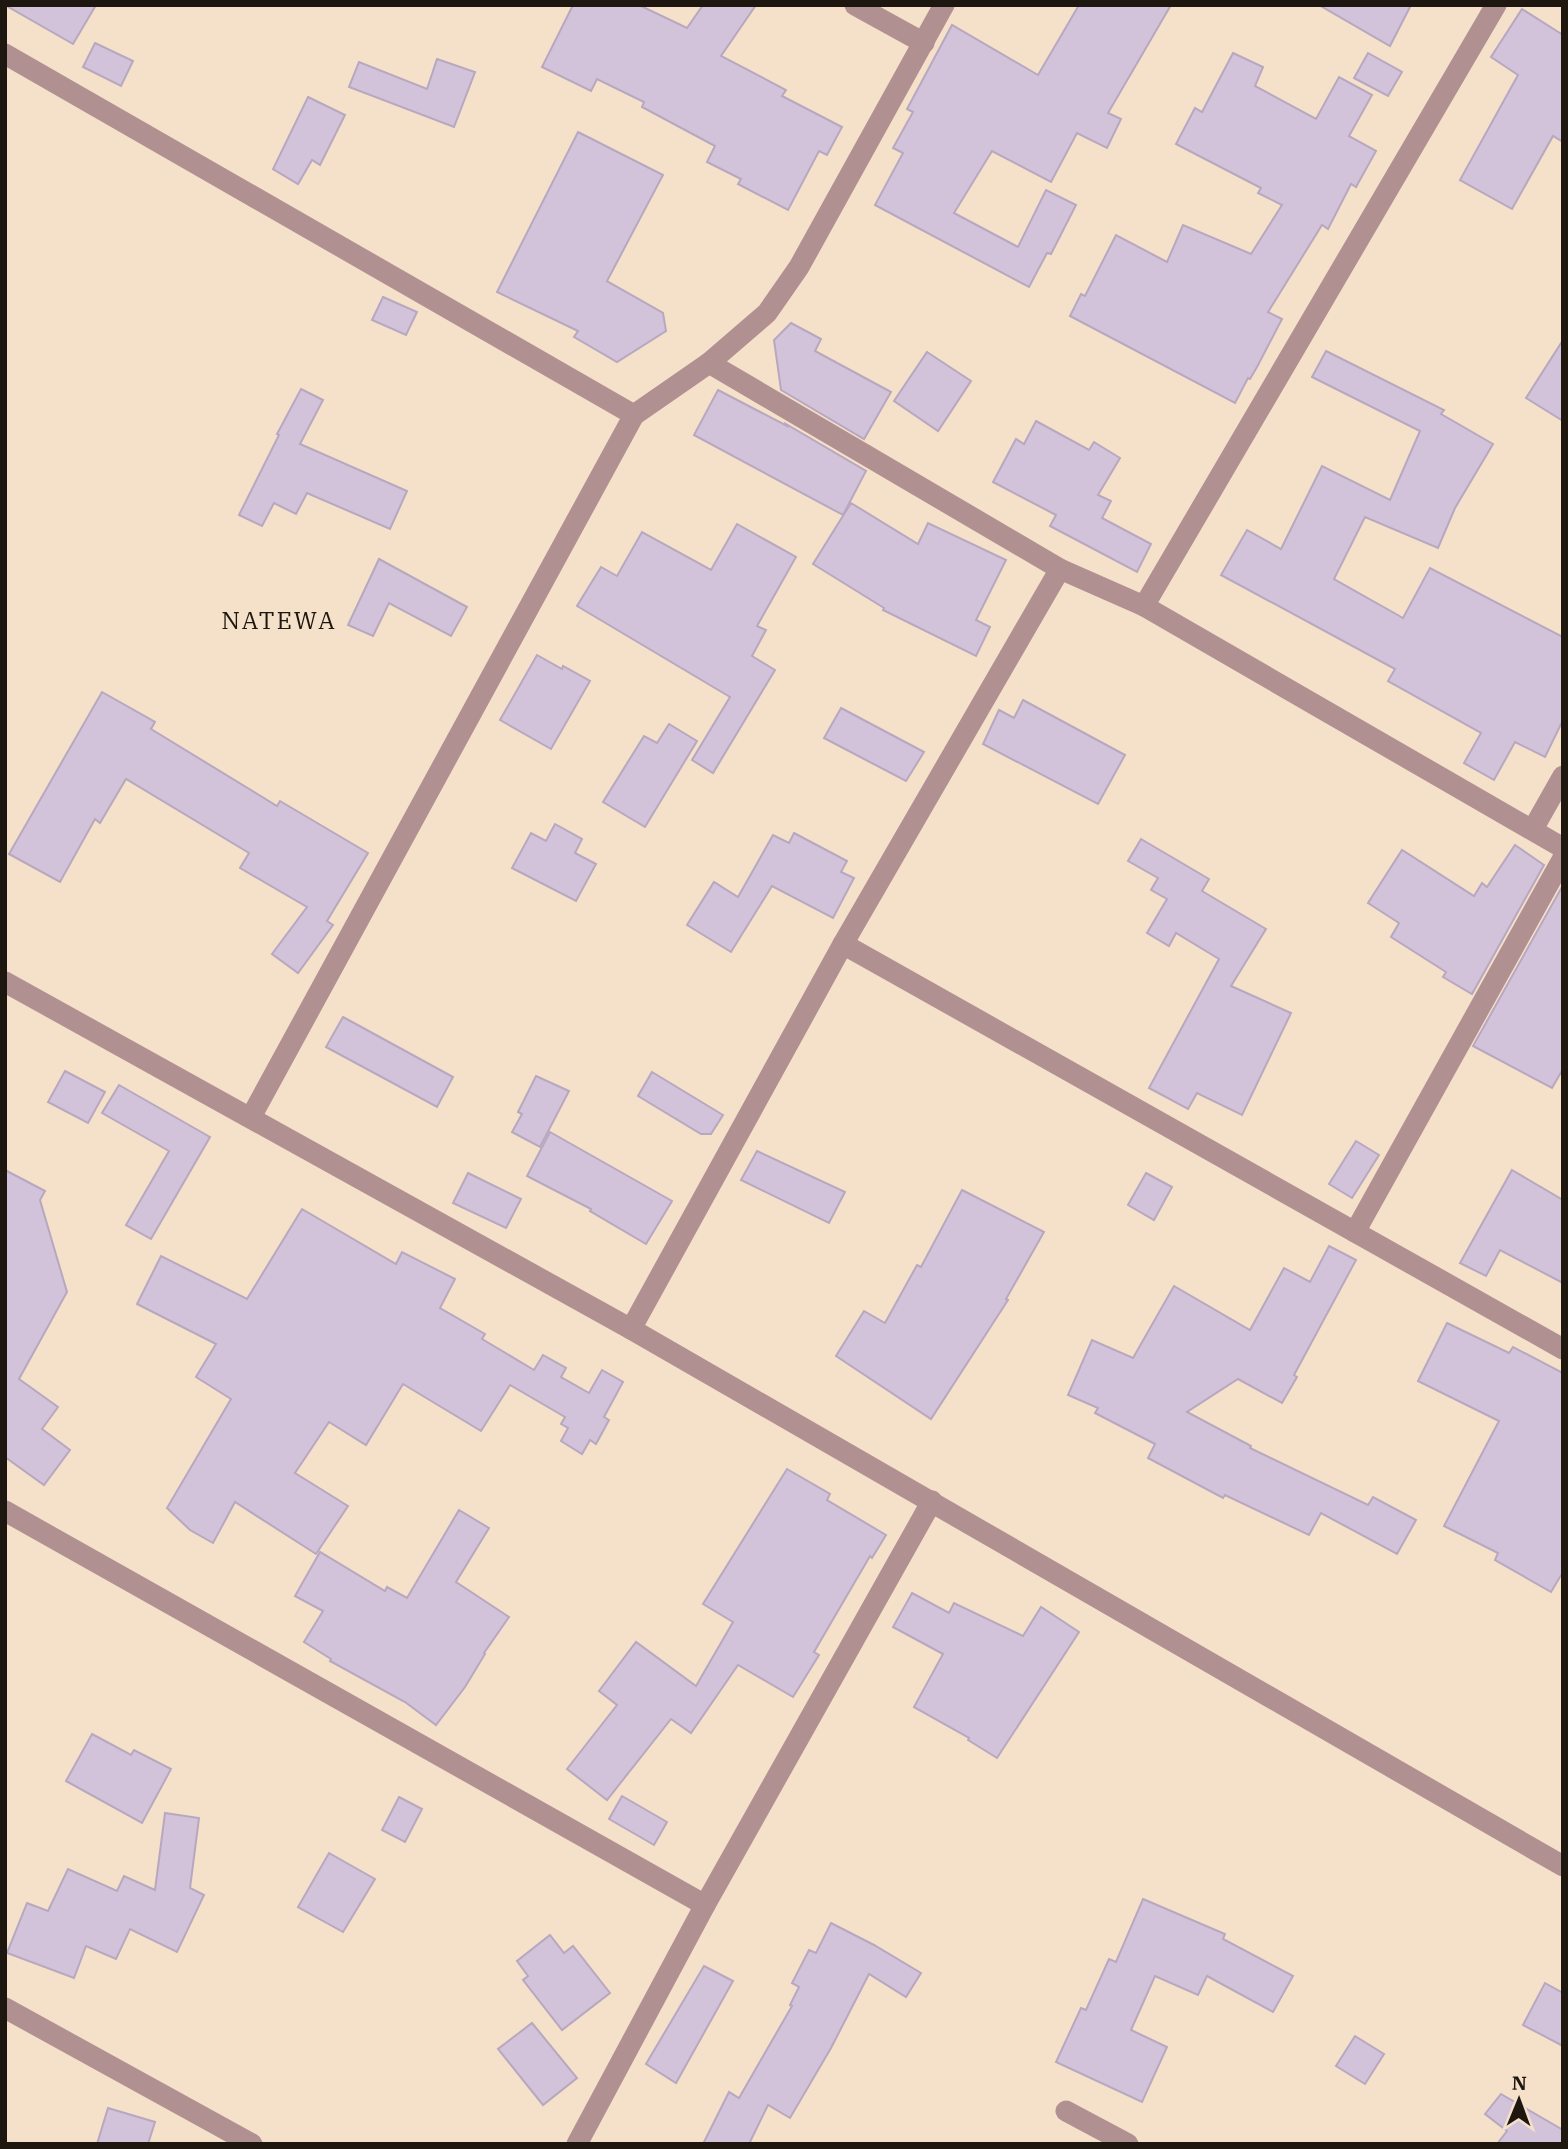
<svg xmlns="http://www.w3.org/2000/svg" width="1568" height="2149" viewBox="0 0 1568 2149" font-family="'IBM Plex Serif',serif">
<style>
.building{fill:#d2c2da;stroke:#b7a8bf;stroke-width:2}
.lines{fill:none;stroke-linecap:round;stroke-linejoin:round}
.minor{stroke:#b19091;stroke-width:21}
.labels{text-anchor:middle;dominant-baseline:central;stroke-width:6;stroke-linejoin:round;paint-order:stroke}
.quarter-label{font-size:24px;letter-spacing:2px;fill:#1e170f;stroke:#f5e0ca}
</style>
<rect width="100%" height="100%" fill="#f5e0ca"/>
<g class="building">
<path d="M 5,5 L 96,5 L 73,44 Z"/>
<path d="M 573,5 L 639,5 L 687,28 L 703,5 L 756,5 L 721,56 L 786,90 L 782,96 L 842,127 L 827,155 L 819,151 L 788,210 L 738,184 L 741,179 L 707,162 L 715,146 L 642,107 L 644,102 L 597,79 L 591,91 L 542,67 Z"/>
<path d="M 1079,5 L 1171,5 L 1108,113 L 1121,119 L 1107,148 L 1077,133 L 1051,182 L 992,151 L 954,213 L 1018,247 L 1046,190 L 1076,205 L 1051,254 L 1047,253 L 1029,287 L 875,205 L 903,153 L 893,148 L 913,112 L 907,109 L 952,25 L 1038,75 Z"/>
<path d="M 1319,5 L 1411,5 L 1390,46 Z"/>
<path d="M 1522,9 L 1563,35 L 1563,142 L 1553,136 L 1512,209 L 1460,180 L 1518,75 L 1491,57 Z"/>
<path d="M 95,43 L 133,61 L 121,86 L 83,67 Z"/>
<path d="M 1233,53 L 1263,67 L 1255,86 L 1316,119 L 1339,77 L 1372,95 L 1349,136 L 1376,151 L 1356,187 L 1351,184 L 1328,229 L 1322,225 L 1268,312 L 1282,319 L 1257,367 L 1250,379 L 1248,378 L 1235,403 L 1070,316 L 1081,294 L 1085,296 L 1116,235 L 1167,262 L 1183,225 L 1251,254 L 1282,205 L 1258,193 L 1261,188 L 1176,144 L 1195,108 L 1202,112 Z"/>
<path d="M 1368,53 L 1402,72 L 1388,96 L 1354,78 Z"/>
<path d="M 437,59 L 475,72 L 454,127 L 349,87 L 359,62 L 427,89 Z"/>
<path d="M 308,97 L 345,115 L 320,165 L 312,160 L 298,184 L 273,169 Z"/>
<path d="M 578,132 L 663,175 L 607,281 L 663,313 L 666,331 L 617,362 L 574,337 L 578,331 L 497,292 Z"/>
<path d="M 383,297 L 417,312 L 406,335 L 372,320 Z"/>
<path d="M 791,323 L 821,339 L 815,351 L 891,392 L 864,439 L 781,390 L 774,340 Z"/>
<path d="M 1563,340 L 1563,421 L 1526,398 Z"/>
<path d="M 1326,351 L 1444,410 L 1441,414 L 1493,444 L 1455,508 L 1438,548 L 1365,517 L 1334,579 L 1403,618 L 1430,568 L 1563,637 L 1563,720 L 1545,757 L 1515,742 L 1494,780 L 1464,763 L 1481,733 L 1388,681 L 1395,669 L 1221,575 L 1247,530 L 1281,549 L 1322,466 L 1390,500 L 1420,431 L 1312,377 Z"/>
<path d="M 927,352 L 971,381 L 938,431 L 894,401 Z"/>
<path d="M 301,389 L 323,400 L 300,444 L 407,491 L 390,529 L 307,493 L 296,514 L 274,503 L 262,526 L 239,515 L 279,435 L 277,434 Z"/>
<path d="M 718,390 L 787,426 L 786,424 L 866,471 L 843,515 L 694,435 Z"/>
<path d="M 1036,421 L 1089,450 L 1094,442 L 1120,458 L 1098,495 L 1111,501 L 1102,518 L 1151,544 L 1137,572 L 1050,526 L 1056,515 L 993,482 L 1016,439 L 1024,444 Z"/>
<path d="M 851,503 L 918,544 L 928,523 L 1006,560 L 976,620 L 990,627 L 976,656 L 883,610 L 884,608 L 813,564 Z"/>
<path d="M 737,524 L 796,557 L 757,626 L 766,630 L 752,656 L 775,670 L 713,773 L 692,760 L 730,697 L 577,606 L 601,567 L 617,576 L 642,532 L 711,570 Z"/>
<path d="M 379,559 L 467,607 L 451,636 L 389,603 L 373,636 L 348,625 Z"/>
<path d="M 537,655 L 562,669 L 563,666 L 590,681 L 551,749 L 500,720 Z"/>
<path d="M 102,692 L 155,722 L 151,729 L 277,806 L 280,801 L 368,853 L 327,921 L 333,925 L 298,973 L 272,954 L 307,907 L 240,868 L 249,853 L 126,779 L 100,823 L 95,819 L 60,882 L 9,854 Z"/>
<path d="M 1023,700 L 1125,755 L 1098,804 L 983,744 L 999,710 L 1014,718 Z"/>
<path d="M 841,708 L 924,752 L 906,781 L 824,738 Z"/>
<path d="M 669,724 L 697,741 L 645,827 L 603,802 L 644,736 L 657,743 Z"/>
<path d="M 555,824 L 582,839 L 575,853 L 596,864 L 576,901 L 512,868 L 531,833 L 546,841 Z"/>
<path d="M 794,833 L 847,861 L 841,872 L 854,878 L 833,918 L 772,886 L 731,952 L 687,925 L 714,882 L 738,897 L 773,835 L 789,843 Z"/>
<path d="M 1141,839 L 1209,879 L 1202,891 L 1266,929 L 1231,986 L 1291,1013 L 1242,1115 L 1197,1093 L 1188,1109 L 1149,1088 L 1219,959 L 1176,933 L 1169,946 L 1147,933 L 1167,899 L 1151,890 L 1158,878 L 1128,861 Z"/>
<path d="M 1515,845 L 1544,865 L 1472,994 L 1443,977 L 1446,972 L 1391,937 L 1399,923 L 1368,903 L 1402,850 L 1474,896 L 1482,883 L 1487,887 Z"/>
<path d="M 1563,885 L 1563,1069 L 1552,1088 L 1473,1046 Z"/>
<path d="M 343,1017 L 453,1077 L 437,1107 L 326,1047 Z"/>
<path d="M 65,1071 L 105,1092 L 88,1123 L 48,1102 Z"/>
<path d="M 652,1072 L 723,1115 L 711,1134 L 701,1134 L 638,1096 Z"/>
<path d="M 536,1076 L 569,1091 L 540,1147 L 512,1132 L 522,1114 L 518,1112 Z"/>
<path d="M 119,1085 L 210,1137 L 151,1239 L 126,1225 L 169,1151 L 102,1113 Z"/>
<path d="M 550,1132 L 672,1201 L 646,1244 L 590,1211 L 591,1209 L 527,1176 Z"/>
<path d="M 1356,1141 L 1379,1155 L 1352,1198 L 1329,1184 Z"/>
<path d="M 757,1151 L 845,1192 L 829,1223 L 741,1180 Z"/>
<path d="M 5,1170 L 45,1191 L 40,1200 L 67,1292 L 19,1379 L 58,1407 L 42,1429 L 70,1450 L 44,1485 L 5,1457 Z"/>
<path d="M 1512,1170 L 1563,1200 L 1563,1283 L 1500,1250 L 1486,1276 L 1460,1263 Z"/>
<path d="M 468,1173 L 521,1199 L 506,1228 L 453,1203 Z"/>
<path d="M 1146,1173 L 1172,1187 L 1154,1220 L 1128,1205 Z"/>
<path d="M 962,1190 L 1044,1232 L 1006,1299 L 1008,1300 L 931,1419 L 836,1356 L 864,1311 L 885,1323 L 917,1265 L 921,1267 Z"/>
<path d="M 302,1209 L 396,1264 L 402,1252 L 455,1279 L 440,1308 L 485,1334 L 482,1339 L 534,1370 L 543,1355 L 566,1368 L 561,1377 L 589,1393 L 602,1370 L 623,1382 L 604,1417 L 609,1420 L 596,1444 L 590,1440 L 582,1454 L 561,1441 L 568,1428 L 561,1424 L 565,1417 L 510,1385 L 481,1431 L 403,1384 L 366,1445 L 329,1422 L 295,1473 L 348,1506 L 316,1554 L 235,1502 L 213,1543 L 190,1530 L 167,1508 L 231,1399 L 196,1377 L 216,1344 L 137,1304 L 161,1256 L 247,1299 Z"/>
<path d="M 1329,1246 L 1356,1260 L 1294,1375 L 1297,1377 L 1282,1403 L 1238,1379 L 1187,1412 L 1251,1446 L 1250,1448 L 1368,1505 L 1373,1497 L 1416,1520 L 1397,1554 L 1321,1513 L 1309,1535 L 1225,1495 L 1223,1498 L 1148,1458 L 1155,1444 L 1095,1413 L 1098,1408 L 1068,1395 L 1092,1340 L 1133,1358 L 1174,1286 L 1250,1330 L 1284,1268 L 1310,1282 Z"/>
<path d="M 1447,1323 L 1509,1353 L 1513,1347 L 1563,1373 L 1563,1572 L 1551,1592 L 1495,1560 L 1498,1553 L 1444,1526 L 1499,1421 L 1418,1381 Z"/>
<path d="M 787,1469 L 830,1494 L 827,1500 L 886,1535 L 872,1558 L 870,1556 L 814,1652 L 819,1655 L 793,1697 L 738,1665 L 691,1733 L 671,1719 L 607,1800 L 567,1769 L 617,1705 L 599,1691 L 636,1642 L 696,1686 L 733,1622 L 703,1604 Z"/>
<path d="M 459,1510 L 489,1528 L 456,1582 L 509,1617 L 484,1653 L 485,1654 L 465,1687 L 436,1725 L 405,1702 L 330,1661 L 331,1659 L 304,1642 L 323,1611 L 295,1596 L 320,1552 L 385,1591 L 387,1587 L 407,1598 Z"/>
<path d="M 912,1593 L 949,1613 L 954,1603 L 1023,1636 L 1041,1607 L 1079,1632 L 997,1758 L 968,1740 L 969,1738 L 914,1707 L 943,1654 L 893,1627 Z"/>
<path d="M 92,1734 L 131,1755 L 134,1750 L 171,1769 L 142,1823 L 66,1781 Z"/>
<path d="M 622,1796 L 667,1822 L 654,1845 L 609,1819 Z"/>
<path d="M 399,1797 L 422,1809 L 405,1842 L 382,1830 Z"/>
<path d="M 165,1813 L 199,1818 L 190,1888 L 204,1895 L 177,1952 L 130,1929 L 116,1959 L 86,1946 L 74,1978 L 7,1953 L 27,1903 L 48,1911 L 68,1869 L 117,1891 L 124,1876 L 155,1890 Z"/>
<path d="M 329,1853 L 375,1879 L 343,1932 L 298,1907 Z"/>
<path d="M 1143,1899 L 1225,1934 L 1223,1939 L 1293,1976 L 1273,2012 L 1207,1976 L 1198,1995 L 1155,1976 L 1131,2030 L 1167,2047 L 1142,2102 L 1056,2062 L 1081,2008 L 1086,2010 L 1109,1959 L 1116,1962 Z"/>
<path d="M 831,1923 L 874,1945 L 921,1973 L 906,1997 L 869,1974 L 831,2048 L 790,2118 L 768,2105 L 749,2144 L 703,2144 L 729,2092 L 739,2098 L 792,2006 L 790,2005 L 799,1987 L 792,1983 L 809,1950 L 816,1953 Z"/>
<path d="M 550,1935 L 564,1953 L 573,1946 L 610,1993 L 562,2030 L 523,1980 L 528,1976 L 517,1961 Z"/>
<path d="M 704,1966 L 733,1981 L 676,2083 L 646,2064 Z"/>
<path d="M 1545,1983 L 1563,1993 L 1563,2046 L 1523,2025 Z"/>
<path d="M 532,2023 L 577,2078 L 543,2105 L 498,2049 Z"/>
<path d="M 1355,2036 L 1384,2054 L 1365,2084 L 1336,2066 Z"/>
<path d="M 1501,2094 L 1563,2130 L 1563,2144 L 1497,2144 L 1507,2131 L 1485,2114 Z"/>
<path d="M 108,2108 L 155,2122 L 148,2144 L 97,2144 Z"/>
</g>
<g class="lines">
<g class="minor">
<path d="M 855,5 L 924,43"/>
<path d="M 5,54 L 634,415"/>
<path d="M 709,363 L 1060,569"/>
<path d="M 1144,606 L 1563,848"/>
<path d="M 1533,829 L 1563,776"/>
<path d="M 843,944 L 1563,1349"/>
<path d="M 5,982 L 631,1329 L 1563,1866"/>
<path d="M 251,1117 L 634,415 L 709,363 L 767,313 L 799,267 L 944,5"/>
<path d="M 1355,1232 L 1563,858"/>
<path d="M 631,1329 L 843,944 L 1060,569 L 1144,606 L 1496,5"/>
<path d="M 5,1511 L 705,1905"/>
<path d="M 5,2008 L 252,2144"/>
<path d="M 1066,2111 L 1128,2144"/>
<path d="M 577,2144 L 705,1905 L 932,1501"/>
</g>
</g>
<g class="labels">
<g class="quarter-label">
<text x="279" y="620">NATEWA</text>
</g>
</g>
<rect width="1568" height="2149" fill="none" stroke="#1e170f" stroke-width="14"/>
<g transform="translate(1519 2100) rotate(1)" stroke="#f5e0ca" stroke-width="5" paint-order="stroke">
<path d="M0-5L12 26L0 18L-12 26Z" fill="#1e170f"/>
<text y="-10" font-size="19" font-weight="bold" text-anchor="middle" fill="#1e170f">N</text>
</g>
</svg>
